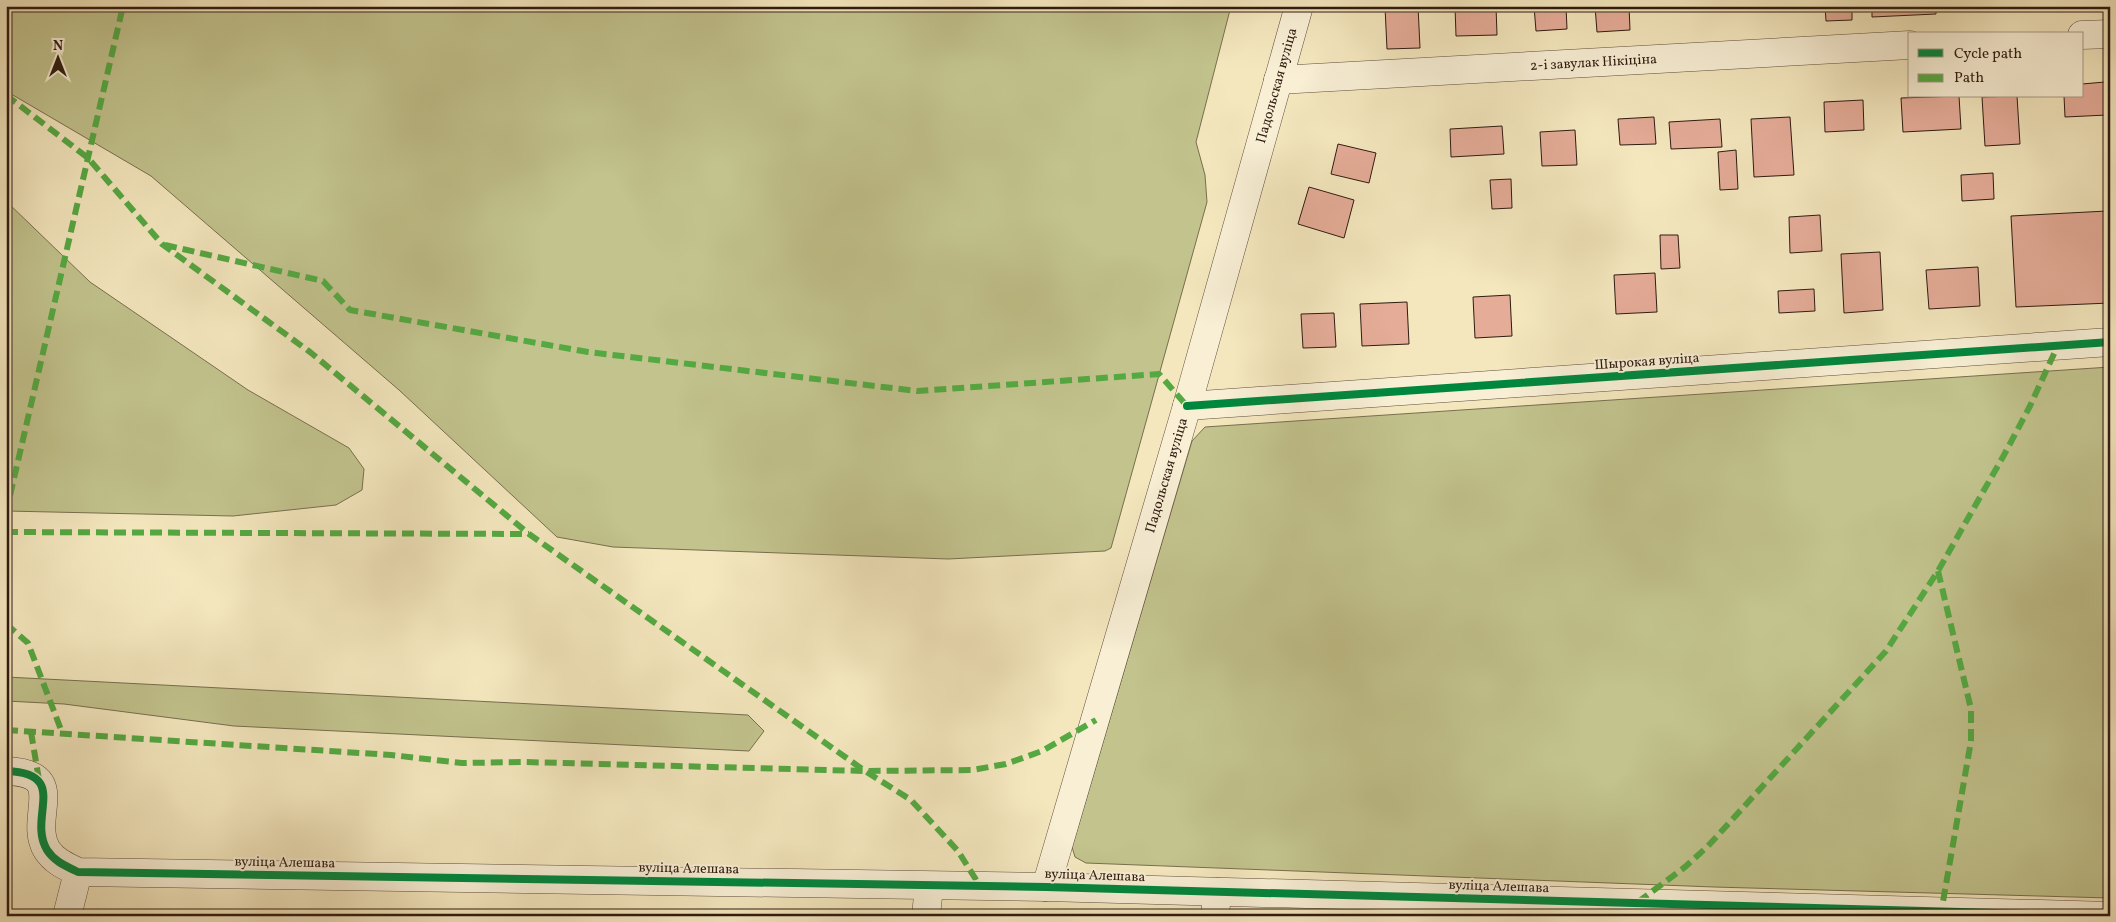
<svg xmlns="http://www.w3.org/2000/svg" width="2116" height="922" viewBox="0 0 2116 922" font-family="Vollkorn,serif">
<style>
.green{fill:#c2c38d;stroke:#786f4f}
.building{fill:#e5ac98;stroke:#2f1b11}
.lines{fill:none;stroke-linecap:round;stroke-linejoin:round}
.minor-casing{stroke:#604e3c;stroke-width:29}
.minor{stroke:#f8efd5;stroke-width:28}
.quiet{stroke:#54a942;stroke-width:6;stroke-dasharray:12 6;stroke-linecap:butt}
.cycleway-casing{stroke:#f8efd5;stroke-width:11}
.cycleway{stroke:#00873e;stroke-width:8}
.labels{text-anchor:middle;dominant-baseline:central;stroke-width:4;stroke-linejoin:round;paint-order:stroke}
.street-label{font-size:14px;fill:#2f1b11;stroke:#f8efd5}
</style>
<rect width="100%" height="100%" fill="#f4e7be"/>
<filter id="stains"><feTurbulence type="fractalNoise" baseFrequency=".004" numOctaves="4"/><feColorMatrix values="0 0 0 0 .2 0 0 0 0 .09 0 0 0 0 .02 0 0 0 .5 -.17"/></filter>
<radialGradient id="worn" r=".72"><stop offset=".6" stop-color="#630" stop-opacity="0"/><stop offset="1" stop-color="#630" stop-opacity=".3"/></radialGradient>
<g class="green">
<path d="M 6,6 L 1231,6 L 1196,142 L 1205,175 L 1207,202 L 1111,548 L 1105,551 L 948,559 L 613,547 L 557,537 L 399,390 L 151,176 L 6,91 Z"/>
<path d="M 6,201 L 90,282 L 248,390 L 349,448 L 364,469 L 362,490 L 336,505 L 233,516 L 6,511 Z"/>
<path d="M 2110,367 L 2110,898 L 1714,887 L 1086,863 L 1075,857 L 1072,847 L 1192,441 L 1205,427 Z"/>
<path d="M 6,677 L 748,715 L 764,731 L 749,751 L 234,726 L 64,704 L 6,701 Z"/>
</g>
<g class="building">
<path d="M 1418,6 L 1420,48 L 1387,49 L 1385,7 Z"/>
<path d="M 1455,6 L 1496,6 L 1497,35 L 1456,36 Z"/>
<path d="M 1534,6 L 1566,6 L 1567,29 L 1536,31 Z"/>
<path d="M 1595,6 L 1629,6 L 1630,30 L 1597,32 Z"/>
<path d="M 1825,6 L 1852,6 L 1852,20 L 1826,21 Z"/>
<path d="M 1872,6 L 1936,6 L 1936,14 L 1872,17 Z"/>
<path d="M 2105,82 L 2107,115 L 2065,117 L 2064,96 L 2082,96 L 2082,84 Z"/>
<path d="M 1959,96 L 1961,129 L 1903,132 L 1901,98 Z"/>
<path d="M 2017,96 L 2020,144 L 1985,146 L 1982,97 Z"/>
<path d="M 1863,100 L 1864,130 L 1825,132 L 1824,102 Z"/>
<path d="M 1654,117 L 1656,144 L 1620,145 L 1618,119 Z"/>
<path d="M 1790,117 L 1794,175 L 1754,177 L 1751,119 Z"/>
<path d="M 1720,119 L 1722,147 L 1671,149 L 1669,122 Z"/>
<path d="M 1502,126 L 1504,154 L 1451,157 L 1450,129 Z"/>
<path d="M 1575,130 L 1577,165 L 1542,166 L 1540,132 Z"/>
<path d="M 1338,144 L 1376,153 L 1369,183 L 1331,174 Z"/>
<path d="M 1736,150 L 1738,189 L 1720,190 L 1718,152 Z"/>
<path d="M 1993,173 L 1994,199 L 1962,201 L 1961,175 Z"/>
<path d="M 1511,179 L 1512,208 L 1492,209 L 1490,180 Z"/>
<path d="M 1309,187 L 1354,200 L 1344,238 L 1298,224 Z"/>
<path d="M 2107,211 L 2110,303 L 2016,307 L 2011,216 Z"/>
<path d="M 1820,215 L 1822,251 L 1790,253 L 1789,217 Z"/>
<path d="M 1660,235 L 1678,235 L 1680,268 L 1661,269 Z"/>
<path d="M 1880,252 L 1883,310 L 1844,313 L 1841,254 Z"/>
<path d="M 1978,267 L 1980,306 L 1929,309 L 1926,270 Z"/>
<path d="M 1655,273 L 1657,312 L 1616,314 L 1614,275 Z"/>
<path d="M 1814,289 L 1815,311 L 1779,313 L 1778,291 Z"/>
<path d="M 1510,295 L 1512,336 L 1475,338 L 1473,297 Z"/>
<path d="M 1407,302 L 1409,344 L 1362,346 L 1360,304 Z"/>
<path d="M 1334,313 L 1336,347 L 1303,348 L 1301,314 Z"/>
</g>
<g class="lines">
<g class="minor-casing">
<g id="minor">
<path d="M 2082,35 L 2110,34"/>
<path id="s1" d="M 1278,80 L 1910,45"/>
<path d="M 1187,406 L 2110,342"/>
<path d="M 6,771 C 71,773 27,817 47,850 C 55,862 66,866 78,872 L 1046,887 L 2110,916"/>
<path id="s2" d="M 1046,887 L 1187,406 L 1299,6"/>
<path d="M 67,916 L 78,872"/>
<path d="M 926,916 L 929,886"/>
<path d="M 1215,916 L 1217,892"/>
</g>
</g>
<use href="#minor" class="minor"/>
<g class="quiet">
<path d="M 6,95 L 88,158 L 162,244 L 310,352 L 529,534 L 865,771 L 911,800 L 958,851 L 980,886"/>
<path d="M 165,245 L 323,281 L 350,310 L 588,352 L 917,391 L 1159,374 L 1187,406"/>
<path d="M 6,513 L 123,6"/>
<path d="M 6,532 L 529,534"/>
<path d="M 1938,571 L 1971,709 L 1971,741 L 1941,913"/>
<path d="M 6,624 L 28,643 L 63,735"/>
<path d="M 6,730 L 391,755 L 462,763 L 524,762 L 865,771 L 972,770 L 1006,764 L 1042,751 L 1096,720"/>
<path d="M 31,732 L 39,780"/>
<path d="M 1638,902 L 1685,867 L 1708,846 L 1886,651 L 1938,571 L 2004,455 L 2030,406 L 2058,345"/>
</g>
<g class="cycleway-casing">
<g id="cycleway">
<path d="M 1187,406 L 2110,342"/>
<path d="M 6,771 C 71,773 27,817 47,850 C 55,862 66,866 78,872 L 1046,887 L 2110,916"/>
</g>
</g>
<use href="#cycleway" class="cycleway"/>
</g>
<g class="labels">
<g class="street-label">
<text stroke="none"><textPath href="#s1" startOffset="316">2-і завулак Нікіціна</textPath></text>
<text stroke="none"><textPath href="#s2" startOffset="834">Падольская вуліца</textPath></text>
<text transform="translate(1647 362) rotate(-4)">Шырокая вуліца</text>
<text stroke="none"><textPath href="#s2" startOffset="429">Падольская вуліца</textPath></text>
<text transform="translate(285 863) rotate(1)">вуліца Алешава</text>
<text transform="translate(689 869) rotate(1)">вуліца Алешава</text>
<text transform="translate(1095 876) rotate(2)">вуліца Алешава</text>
<text transform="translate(1499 887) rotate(2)">вуліца Алешава</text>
</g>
</g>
<rect width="2116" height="922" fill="none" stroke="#f4e7be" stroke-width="25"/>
<rect x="8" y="8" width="2101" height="907" fill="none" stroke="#2f1b11" stroke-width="2.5"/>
<rect x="12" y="12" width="2091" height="897" fill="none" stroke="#2f1b11"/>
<rect x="1908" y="32" width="175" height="65" fill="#f8efd5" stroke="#a89a87"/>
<rect x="1918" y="49" width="25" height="8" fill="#00873e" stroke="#a89a87"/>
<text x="1954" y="58" font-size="15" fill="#2f1b11">Cycle path</text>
<rect x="1918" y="74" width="25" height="8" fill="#54a942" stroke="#a89a87"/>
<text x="1954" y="82" font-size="15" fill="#2f1b11">Path</text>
<g transform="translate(58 58)" stroke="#f8efd5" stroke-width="4" paint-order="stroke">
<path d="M0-4L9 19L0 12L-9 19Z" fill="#2f1b11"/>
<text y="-8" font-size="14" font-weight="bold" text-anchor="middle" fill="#2f1b11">N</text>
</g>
<rect width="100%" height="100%" filter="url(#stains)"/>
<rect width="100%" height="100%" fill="url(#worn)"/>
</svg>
